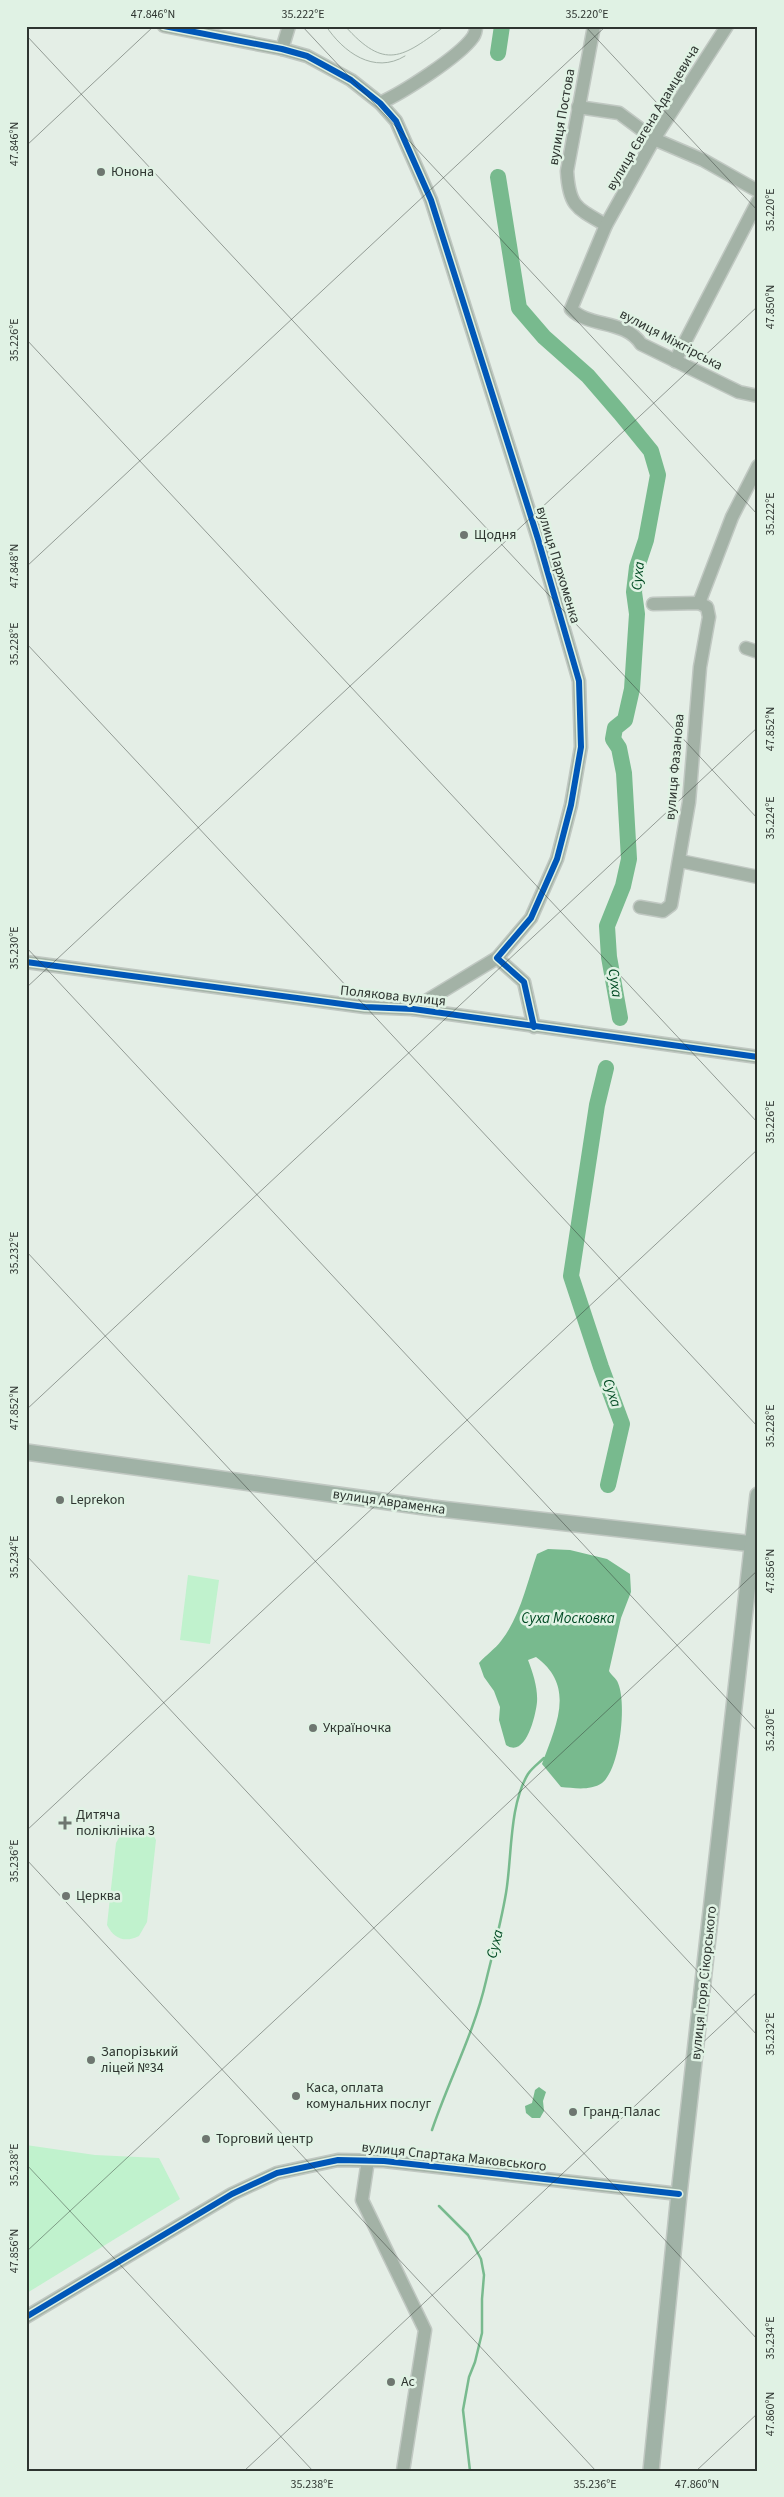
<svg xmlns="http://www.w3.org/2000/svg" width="784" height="2497" viewBox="0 0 784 2497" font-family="'Source Sans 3',sans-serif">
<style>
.green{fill:#c0f2cd}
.water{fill:#78ba8e}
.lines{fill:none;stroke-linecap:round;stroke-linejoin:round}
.stream{stroke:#78ba8e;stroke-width:2.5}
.river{stroke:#78ba8e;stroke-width:16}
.minor-casing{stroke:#c0c8c2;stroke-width:15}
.major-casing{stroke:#c0c8c2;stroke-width:18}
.minor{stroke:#a3b2a6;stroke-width:12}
.major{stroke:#a0b2a6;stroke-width:15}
.tram{stroke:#a4b2a8;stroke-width:1}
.cycleway-casing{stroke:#e0f2e4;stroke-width:9}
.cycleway{stroke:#0057b8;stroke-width:6}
.ticks{fill:none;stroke:#2e3530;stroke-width:1;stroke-opacity:0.45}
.poi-dot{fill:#6e7670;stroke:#e0f2e4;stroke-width:2}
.labels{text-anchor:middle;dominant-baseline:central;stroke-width:5;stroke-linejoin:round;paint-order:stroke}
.street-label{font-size:14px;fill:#2e3530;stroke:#e0f2e4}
.poi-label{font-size:14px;fill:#2e3530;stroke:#e0f2e4;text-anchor:start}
.water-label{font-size:15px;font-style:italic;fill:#014a23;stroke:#e0f2e4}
.neatline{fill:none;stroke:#2e3530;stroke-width:2}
.ticks-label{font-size:12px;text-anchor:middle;fill:#2e3530}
</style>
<rect width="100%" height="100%" fill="#e4eee6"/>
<g class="green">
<path d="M 188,1575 L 219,1580 L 210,1644 L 180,1640 Z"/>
<path d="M 139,1825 L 152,1833 L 156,1840 L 147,1922 L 139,1936 C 125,1943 114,1939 107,1925 L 116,1843 L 124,1829 Z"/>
<path d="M 26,2145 L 95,2155 L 159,2158 L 180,2199 L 27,2293 Z"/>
</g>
<g class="water">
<path d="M 548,1549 L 570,1550 L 607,1559 L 630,1574 L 631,1592 L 621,1618 L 609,1671 C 611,1675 617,1679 618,1683 C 627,1703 620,1770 602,1783 C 590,1791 574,1788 561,1787 L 542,1764 C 555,1727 577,1687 536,1657 L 528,1660 C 533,1673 538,1688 537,1702 C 536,1714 526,1759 506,1745 L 499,1720 L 500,1707 L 494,1691 L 484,1677 L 479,1663 C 486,1655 495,1649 501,1641 C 520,1617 527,1583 537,1554 Z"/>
<path d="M 539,2087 L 546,2092 L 543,2101 L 544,2111 L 540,2118 L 532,2118 L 526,2113 L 525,2106 L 532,2103 L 535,2090 Z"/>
</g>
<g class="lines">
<g class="stream">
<path d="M 432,2130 C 449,2080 474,2033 486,1981 C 493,1952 501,1923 506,1893 C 512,1858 509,1805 528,1774 C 532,1768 539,1763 544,1758"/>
<path d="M 439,2206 L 468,2235 L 481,2259 L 484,2275 L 482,2299 L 482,2333 L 475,2362 L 469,2377 L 463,2410 L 470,2471"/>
</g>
<g class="river">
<path d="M 498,53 L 502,26"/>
<path d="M 498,177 L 519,308 L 544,337 L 588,376 L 620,413 L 651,451 L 658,475 L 646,540 L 637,567 L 634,592 L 637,614 L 632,689 L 625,720 L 615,728 L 613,739 L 619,748 L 624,773 L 629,859 L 623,886 L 607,926 L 609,957 L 620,1018"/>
<path d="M 606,1068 L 597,1105 L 571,1276 L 601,1367 L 622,1424 L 608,1485"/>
</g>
<g class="minor-casing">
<g id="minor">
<path d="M 164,26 L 282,49 L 307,56 L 351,80 L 380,103 L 396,121 L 431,200 L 538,539 L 579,681 L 581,747 L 571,805 L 557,859 L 531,918 L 497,958 L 524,982 L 534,1027"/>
<path d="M 594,26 L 567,171 C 569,206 576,208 606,225"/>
<path d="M 727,26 L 654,139 L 606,225 L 571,309 C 589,328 625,319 641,344 L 739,392 L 758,396"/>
<path d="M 282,49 L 289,26"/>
<path d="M 380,103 C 402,93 459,57 473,37 C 475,34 476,30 476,26"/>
<path d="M 578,107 L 619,113 L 654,139 L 703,160 L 758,191"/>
<path d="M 675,361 L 758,201"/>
<path d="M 699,603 L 732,517 L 758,466"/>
<path d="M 746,648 L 758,652"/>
<path d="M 680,861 L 758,877"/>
<path d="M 640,907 L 663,911 L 671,905 L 689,802 L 700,667 L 709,617 L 707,607 L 699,603 L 653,604"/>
<path d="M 26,962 L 365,1007 L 413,1009 L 758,1057"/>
<path d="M 413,1009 L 497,958"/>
<path d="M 368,2160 L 362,2200 L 425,2330 L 403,2471"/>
<path d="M 26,2317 L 232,2194 L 277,2173 L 338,2160 L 384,2161 L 679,2194"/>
</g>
</g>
<g class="major-casing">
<g id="major">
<path d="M 26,1452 L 432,1508 L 754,1544"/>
<path d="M 651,2471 L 679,2194 L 758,1495"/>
</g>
</g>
<use href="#minor" class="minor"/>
<use href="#major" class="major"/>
<g class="tram">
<path d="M 326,26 C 343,52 374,75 405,56"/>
<path d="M 345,26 C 385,71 402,58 445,26"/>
</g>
<g class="cycleway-casing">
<g id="cycleway">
<path d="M 164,26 L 282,49 L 307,56 L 351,80 L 380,103 L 396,121 L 431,200 L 538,539 L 579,681 L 581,747 L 571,805 L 557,859 L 531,918 L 497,958 L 524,982 L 534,1027"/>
<path d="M 26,962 L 365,1007 L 413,1009 L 758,1057"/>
<path d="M 26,2317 L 232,2194 L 277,2173 L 338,2160 L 384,2161 L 679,2194"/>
</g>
</g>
<use href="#cycleway" class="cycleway"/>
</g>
<path class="ticks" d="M 302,26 L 758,515M 585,26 L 758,211M 26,35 L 758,819M 26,146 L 154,26M 26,339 L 758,1123M 26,567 L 606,26M 26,643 L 758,1427M 26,947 L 758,1732M 26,988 L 758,306M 26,1251 L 758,2036M 26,1410 L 758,727M 26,1555 L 758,2340M 26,1831 L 758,1149M 26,1859 L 596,2471M 26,2164 L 313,2471M 26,2252 L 758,1570M 26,2468 L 29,2471M 244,2471 L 758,1991M 696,2471 L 758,2413"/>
<g class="poi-dot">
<circle cx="101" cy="172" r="5"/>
<circle cx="464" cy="535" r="5"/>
<circle cx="60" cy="1500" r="5"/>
<circle cx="313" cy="1728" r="5"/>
<path d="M62.5 1815.5h5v5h5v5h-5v5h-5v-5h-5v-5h5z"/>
<circle cx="66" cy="1896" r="5"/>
<circle cx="91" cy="2060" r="5"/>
<circle cx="296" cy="2096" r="5"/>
<circle cx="573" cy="2112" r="5"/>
<circle cx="206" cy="2139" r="5"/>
<circle cx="391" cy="2382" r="5"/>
</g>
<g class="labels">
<g class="street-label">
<text transform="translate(562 117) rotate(-80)">вулиця Постова</text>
<text transform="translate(653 118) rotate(-59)">вулиця Євгена Адамцевича</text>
<text transform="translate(671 340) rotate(28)">вулиця Міжгірська</text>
<text transform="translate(558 565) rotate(73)">вулиця Пархоменка</text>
<text transform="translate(675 767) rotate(-85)">вулиця Фазанова</text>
<text transform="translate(393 996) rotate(6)">Полякова вулиця</text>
<text transform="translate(389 1502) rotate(8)">вулиця Авраменка</text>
<text transform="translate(704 1983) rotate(-84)">вулиця Ігоря Сікорського</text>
<text transform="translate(454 2157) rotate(6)">вулиця Спартака Маковського</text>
</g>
<g class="poi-label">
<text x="111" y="172">Юнона</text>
<text x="474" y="535">Щодня</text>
<text x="70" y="1500">Leprekon</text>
<text x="323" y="1728">Україночка</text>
<text x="76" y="1815">Дитяча<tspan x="76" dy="16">поліклініка 3</tspan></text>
<text x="76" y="1896">Церква</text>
<text x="101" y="2052">Запорізький<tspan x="101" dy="16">ліцей №34</tspan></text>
<text x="306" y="2088">Каса, оплата<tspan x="306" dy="16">комунальних послуг</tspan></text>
<text x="583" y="2112">Гранд-Палас</text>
<text x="216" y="2139">Торговий центр</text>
<text x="401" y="2382">Ас</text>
</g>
<g class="water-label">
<text transform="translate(638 576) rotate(-84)">Суха</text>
<text transform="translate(615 983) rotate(82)">Суха</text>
<text transform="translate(612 1393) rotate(71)">Суха</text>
<text x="568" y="1618">Суха Московка</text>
<text transform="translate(495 1944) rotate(-76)">Суха</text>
</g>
</g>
<rect width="784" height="2497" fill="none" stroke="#e0f2e4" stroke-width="55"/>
<rect x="28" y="28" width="728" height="2442" class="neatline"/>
<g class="ticks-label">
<text x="153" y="18">47.846°N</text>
<text x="303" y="18">35.222°E</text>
<text x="587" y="18">35.220°E</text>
<text transform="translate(14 144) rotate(-90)" y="4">47.846°N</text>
<text transform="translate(770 210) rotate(-90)" y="4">35.220°E</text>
<text transform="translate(770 307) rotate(-90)" y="4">47.850°N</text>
<text transform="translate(14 340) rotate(-90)" y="4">35.226°E</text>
<text transform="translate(770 514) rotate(-90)" y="4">35.222°E</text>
<text transform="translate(14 566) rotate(-90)" y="4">47.848°N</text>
<text transform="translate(14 644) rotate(-90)" y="4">35.228°E</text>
<text transform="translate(770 729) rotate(-90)" y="4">47.852°N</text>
<text transform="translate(770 818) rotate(-90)" y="4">35.224°E</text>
<text transform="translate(14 948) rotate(-90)" y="4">35.230°E</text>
<text transform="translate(770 1122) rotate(-90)" y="4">35.226°E</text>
<text transform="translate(14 1253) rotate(-90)" y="4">35.232°E</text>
<text transform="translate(14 1408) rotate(-90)" y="4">47.852°N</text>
<text transform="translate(770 1426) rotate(-90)" y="4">35.228°E</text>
<text transform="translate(14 1557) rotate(-90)" y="4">35.234°E</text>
<text transform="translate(770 1571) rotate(-90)" y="4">47.856°N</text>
<text transform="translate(770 1730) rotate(-90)" y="4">35.230°E</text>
<text transform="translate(14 1861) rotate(-90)" y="4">35.236°E</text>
<text transform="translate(770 2034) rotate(-90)" y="4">35.232°E</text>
<text transform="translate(14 2165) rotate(-90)" y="4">35.238°E</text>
<text transform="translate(14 2251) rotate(-90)" y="4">47.856°N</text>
<text transform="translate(770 2338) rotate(-90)" y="4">35.234°E</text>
<text transform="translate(770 2414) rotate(-90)" y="4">47.860°N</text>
<text x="312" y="2488">35.238°E</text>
<text x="595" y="2488">35.236°E</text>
<text x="697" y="2488">47.860°N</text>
</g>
</svg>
